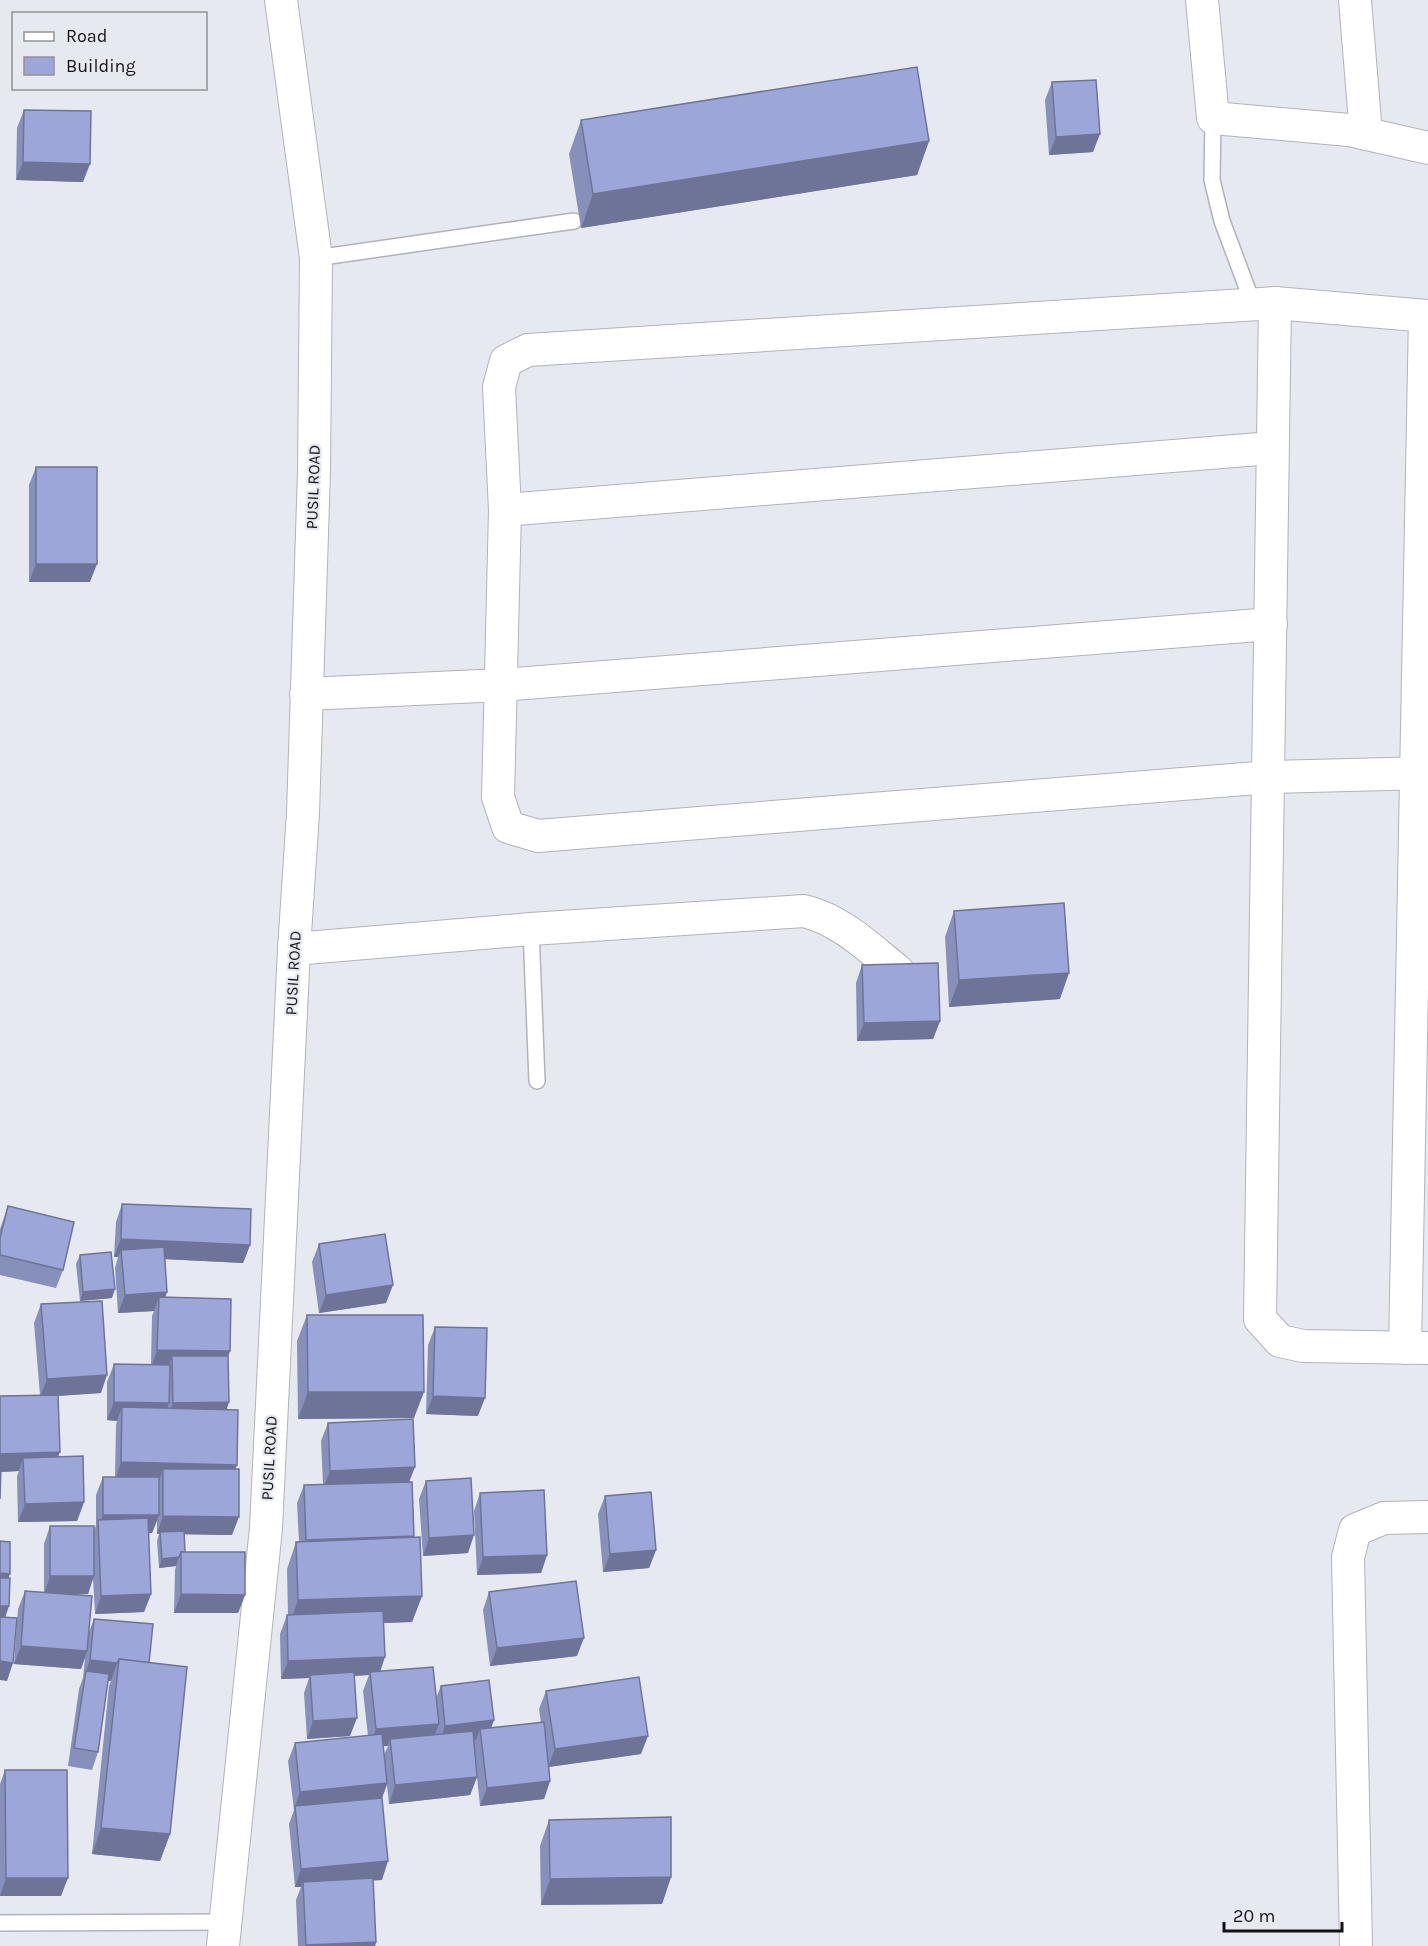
<svg xmlns="http://www.w3.org/2000/svg" width="1428" height="1946" viewBox="0 0 1428 1946" font-family="Karla,sans-serif">
<style>
.lines{fill:none;stroke-linecap:round;stroke-linejoin:round}
.lane-casing{stroke:#b2b3b9;stroke-width:18}
.street-casing{stroke:#b2b3b9;stroke-width:34}
.lane{stroke:#fff;stroke-width:15}
.street{stroke:#fff;stroke-width:32}
.wall{fill:#878fbb;fill-rule:evenodd}
.shaded-wall{fill:#6e7498}
.building{fill:#9da6d9;stroke:#6e7498;stroke-width:1.5}
.labels{text-anchor:middle;dominant-baseline:central;stroke-width:4.5;stroke-linejoin:round;paint-order:stroke}
.street-label{font-size:16px;fill:#121215;stroke:#e7e9f0}
</style>
<rect width="100%" height="100%" fill="#e7e9f0"/>
<g class="lines">
<g class="lane-casing">
<g id="lane">
<path d="M 1213,118 L 1212,180 L 1222,221 L 1253,304"/>
<path d="M 316,258 L 574,221"/>
<path d="M 531,929 L 537,1081"/>
<path d="M 0,1923 L 225,1922"/>
</g>
</g>
<g class="street-casing">
<g id="street">
<path d="M 1202,0 L 1213,118 L 1349,130 L 1428,148"/>
<path d="M 1355,0 L 1366,134"/>
<path d="M 1275,303 L 1260,1319 L 1280,1341 L 1303,1346 L 1428,1348"/>
<path d="M 1428,316 L 1275,303 L 528,350 L 506,361 L 499,387 L 505,510 L 498,797 L 508,827 L 538,836 L 1269,777 L 1428,773"/>
<path d="M 505,510 L 1272,448"/>
<path d="M 306,694 L 502,685 L 1271,624"/>
<path d="M 294,949 L 531,929 L 804,911 C 841,920 869,948 898,971"/>
<path d="M 1405,1348 L 1425,316"/>
<path d="M 223,1946 L 266,1528 L 294,949 L 303,813 L 314,471 L 316,258 L 281,0"/>
<path d="M 1356,1946 L 1348,1557 L 1355,1530 L 1384,1518 L 1428,1517"/>
</g>
</g>
<use href="#lane" class="lane"/>
<use href="#street" class="street"/>
</g>
<g class="wall">
<path d="M 1052,82 L 1093,152 L 1049,155 L 1045,100 Z"/>
<path d="M 24,110 L 83,182 L 16,180 L 17,128 Z"/>
<path d="M 581,120 L 929,141 L 917,175 L 581,228 L 569,154 Z"/>
<path d="M 36,467 L 90,582 L 29,582 L 29,485 Z"/>
<path d="M 954,911 L 1060,999 L 949,1007 L 945,937 Z"/>
<path d="M 862,965 L 940,1021 L 933,1039 L 857,1041 L 856,983 Z"/>
<path d="M 122,1204 L 250,1245 L 243,1263 L 165,1259 L 167,1292 L 165,1298 L 230,1351 L 228,1356 L 227,1409 L 237,1465 L 235,1469 L 232,1535 L 184,1534 L 185,1552 L 245,1595 L 238,1613 L 174,1613 L 175,1570 L 176,1566 L 159,1568 L 157,1541 L 159,1534 L 157,1534 L 157,1521 L 152,1533 L 148,1533 L 151,1594 L 144,1612 L 95,1614 L 93,1578 L 88,1594 L 67,1594 L 89,1632 L 94,1619 L 149,1663 L 170,1834 L 160,1861 L 92,1854 L 109,1686 L 111,1681 L 108,1681 L 98,1752 L 92,1770 L 68,1766 L 79,1689 L 83,1678 L 85,1658 L 81,1669 L 14,1664 L 18,1609 L 25,1591 L 44,1593 L 44,1544 L 50,1526 L 94,1531 L 96,1525 L 96,1495 L 103,1477 L 115,1477 L 116,1425 L 117,1421 L 107,1420 L 107,1382 L 114,1364 L 151,1364 L 152,1316 L 154,1311 L 118,1313 L 115,1268 L 118,1257 L 114,1257 L 116,1222 Z"/>
<path d="M 8,1206 L 63,1270 L 56,1288 L 0,1275 L 0,1229 Z"/>
<path d="M 319,1244 L 386,1303 L 319,1313 L 312,1262 Z"/>
<path d="M 80,1255 L 112,1298 L 80,1301 L 76,1264 Z"/>
<path d="M 41,1304 L 101,1393 L 58,1396 L 58,1457 L 84,1502 L 77,1521 L 18,1522 L 17,1476 L 19,1471 L 1,1472 L 0,1396 L 40,1395 L 34,1323 Z"/>
<path d="M 307,1315 L 414,1418 L 298,1419 L 297,1341 Z"/>
<path d="M 435,1327 L 478,1416 L 426,1414 L 428,1345 Z"/>
<path d="M 328,1423 L 409,1482 L 414,1538 L 422,1596 L 412,1622 L 384,1623 L 380,1672 L 436,1698 L 441,1686 L 494,1720 L 491,1728 L 541,1723 L 539,1709 L 546,1691 L 641,1754 L 549,1767 L 550,1781 L 544,1799 L 480,1806 L 477,1777 L 470,1795 L 389,1804 L 387,1785 L 382,1798 L 382,1880 L 373,1880 L 376,1942 L 375,1946 L 298,1946 L 296,1900 L 301,1887 L 295,1887 L 289,1824 L 294,1810 L 288,1761 L 295,1743 L 368,1736 L 363,1691 L 369,1675 L 354,1676 L 350,1736 L 307,1739 L 304,1693 L 309,1678 L 281,1679 L 280,1634 L 287,1615 L 288,1615 L 287,1569 L 296,1542 L 299,1542 L 297,1503 L 304,1485 L 323,1484 L 321,1441 ZM 384,1746 L 388,1746 L 384,1755 Z"/>
<path d="M 426,1481 L 468,1553 L 423,1556 L 419,1499 Z"/>
<path d="M 480,1493 L 547,1555 L 541,1573 L 477,1575 L 474,1511 Z"/>
<path d="M 605,1496 L 656,1550 L 649,1568 L 603,1572 L 598,1514 Z"/>
<path d="M 489,1592 L 577,1656 L 490,1666 L 483,1610 Z"/>
<path d="M 5,1770 L 61,1896 L 0,1896 L 0,1784 Z"/>
<path d="M 549,1820 L 671,1877 L 662,1904 L 541,1905 L 540,1846 Z"/>
</g>
<g class="shaded-wall">
<path d="M 1100,134 L 1093,152 L 1049,155 L 1056,137 Z"/>
<path d="M 929,141 L 917,175 L 581,228 L 593,194 Z"/>
<path d="M 23,162 L 90,164 L 83,182 L 16,180 Z"/>
<path d="M 36,564 L 97,564 L 90,582 L 29,582 Z"/>
<path d="M 1069,973 L 1060,999 L 949,1007 L 959,980 Z"/>
<path d="M 940,1021 L 933,1039 L 857,1041 L 864,1023 Z"/>
<path d="M 121,1239 L 250,1245 L 243,1263 L 122,1257 L 121,1250 L 118,1257 L 114,1257 Z"/>
<path d="M 393,1285 L 386,1303 L 319,1313 L 326,1295 Z"/>
<path d="M 115,1289 L 112,1298 L 80,1301 L 83,1292 Z"/>
<path d="M 167,1292 L 161,1310 L 159,1297 L 154,1311 L 118,1313 L 125,1295 Z"/>
<path d="M 157,1350 L 230,1351 L 224,1369 L 172,1356 L 168,1368 L 151,1368 Z"/>
<path d="M 107,1375 L 101,1393 L 40,1397 L 47,1379 Z"/>
<path d="M 308,1392 L 424,1392 L 414,1418 L 298,1419 Z"/>
<path d="M 433,1396 L 485,1398 L 478,1416 L 426,1414 Z"/>
<path d="M 114,1402 L 169,1403 L 163,1421 L 122,1407 L 117,1421 L 107,1420 Z"/>
<path d="M 229,1402 L 223,1421 L 166,1421 L 173,1403 Z"/>
<path d="M 60,1452 L 53,1470 L 23,1458 L 19,1471 L 0,1472 L 0,1454 Z"/>
<path d="M 121,1462 L 237,1465 L 230,1483 L 163,1469 L 159,1481 L 115,1480 Z"/>
<path d="M 415,1467 L 408,1485 L 323,1489 L 330,1471 Z"/>
<path d="M 84,1502 L 77,1521 L 18,1522 L 25,1504 Z"/>
<path d="M 103,1515 L 159,1515 L 152,1533 L 99,1533 L 99,1526 Z"/>
<path d="M 163,1516 L 239,1517 L 232,1535 L 160,1534 L 160,1532 L 159,1534 L 157,1534 Z"/>
<path d="M 474,1535 L 468,1553 L 423,1556 L 429,1538 Z"/>
<path d="M 414,1536 L 408,1554 L 299,1558 L 306,1540 Z"/>
<path d="M 656,1550 L 649,1568 L 603,1572 L 610,1554 Z"/>
<path d="M 547,1555 L 541,1573 L 477,1575 L 483,1557 Z"/>
<path d="M 179,1557 L 176,1566 L 159,1568 L 162,1559 Z"/>
<path d="M 0,1573 L 10,1574 L 3,1592 L 0,1591 Z"/>
<path d="M 50,1576 L 94,1576 L 88,1594 L 44,1595 Z"/>
<path d="M 151,1594 L 144,1612 L 95,1614 L 101,1596 Z"/>
<path d="M 181,1594 L 245,1595 L 238,1613 L 174,1613 Z"/>
<path d="M 422,1596 L 412,1622 L 289,1626 L 298,1600 Z"/>
<path d="M 0,1606 L 9,1606 L 3,1624 L 0,1624 Z"/>
<path d="M 584,1638 L 577,1656 L 490,1666 L 497,1648 Z"/>
<path d="M 21,1646 L 87,1651 L 81,1669 L 14,1664 Z"/>
<path d="M 385,1657 L 379,1675 L 370,1672 L 369,1675 L 311,1678 L 310,1675 L 309,1678 L 281,1679 L 288,1661 Z"/>
<path d="M 90,1660 L 117,1663 L 111,1681 L 85,1678 L 86,1671 Z"/>
<path d="M 0,1661 L 13,1663 L 7,1681 L 0,1680 Z"/>
<path d="M 357,1718 L 350,1736 L 307,1739 L 313,1721 Z"/>
<path d="M 494,1720 L 487,1738 L 480,1729 L 476,1740 L 439,1744 L 445,1726 Z"/>
<path d="M 439,1724 L 432,1742 L 390,1739 L 388,1746 L 369,1747 L 376,1729 Z"/>
<path d="M 648,1736 L 641,1754 L 548,1767 L 555,1749 Z"/>
<path d="M 477,1777 L 470,1795 L 389,1804 L 395,1785 Z"/>
<path d="M 550,1781 L 544,1799 L 480,1806 L 487,1788 Z"/>
<path d="M 387,1783 L 381,1801 L 295,1806 L 300,1792 Z"/>
<path d="M 101,1828 L 170,1834 L 160,1861 L 92,1854 Z"/>
<path d="M 388,1861 L 382,1880 L 303,1886 L 303,1882 L 301,1887 L 295,1887 L 301,1869 Z"/>
<path d="M 671,1877 L 662,1904 L 541,1905 L 550,1879 Z"/>
<path d="M 6,1878 L 68,1878 L 61,1896 L 0,1896 Z"/>
<path d="M 376,1942 L 375,1946 L 305,1946 L 306,1945 Z"/>
</g>
<g class="building">
<path d="M 917,67 L 929,141 L 593,194 L 581,120 Z"/>
<path d="M 1096,80 L 1100,134 L 1056,137 L 1052,82 Z"/>
<path d="M 24,110 L 91,111 L 90,164 L 23,162 Z"/>
<rect x="36" y="467" width="61" height="97"/>
<path d="M 1064,903 L 1069,973 L 959,980 L 954,911 Z"/>
<path d="M 938,963 L 940,1021 L 864,1023 L 862,965 Z"/>
<path d="M 122,1204 L 251,1209 L 250,1245 L 121,1239 Z"/>
<path d="M 8,1206 L 74,1222 L 63,1270 L 0,1255 L 0,1238 Z"/>
<path d="M 385,1234 L 393,1285 L 326,1295 L 319,1244 Z"/>
<path d="M 164,1247 L 167,1292 L 125,1295 L 121,1250 Z"/>
<path d="M 111,1252 L 115,1289 L 83,1292 L 80,1255 Z"/>
<path d="M 159,1297 L 231,1299 L 230,1351 L 157,1350 Z"/>
<path d="M 102,1301 L 107,1375 L 47,1379 L 41,1304 Z"/>
<path d="M 307,1315 L 423,1315 L 424,1392 L 308,1392 Z"/>
<path d="M 435,1327 L 487,1328 L 485,1398 L 433,1396 Z"/>
<path d="M 172,1356 L 228,1356 L 229,1402 L 173,1403 Z"/>
<path d="M 114,1364 L 170,1365 L 169,1403 L 114,1402 Z"/>
<path d="M 58,1395 L 60,1452 L 0,1454 L 0,1396 Z"/>
<path d="M 122,1407 L 238,1410 L 237,1465 L 121,1462 Z"/>
<path d="M 413,1419 L 415,1467 L 330,1471 L 328,1423 Z"/>
<path d="M 83,1456 L 84,1502 L 25,1504 L 23,1458 Z"/>
<path d="M 0,1466 L 1,1466 L 0,1499 Z"/>
<path d="M 163,1469 L 239,1469 L 239,1517 L 163,1516 Z"/>
<rect x="103" y="1477" width="56" height="38"/>
<path d="M 471,1478 L 474,1535 L 429,1538 L 426,1481 Z"/>
<path d="M 412,1482 L 414,1536 L 306,1540 L 304,1485 Z"/>
<path d="M 544,1490 L 547,1555 L 483,1557 L 480,1493 Z"/>
<path d="M 651,1492 L 656,1550 L 610,1554 L 605,1496 Z"/>
<path d="M 148,1518 L 151,1594 L 101,1596 L 98,1520 Z"/>
<rect x="50" y="1526" width="44" height="50"/>
<path d="M 184,1531 L 185,1552 L 181,1552 L 179,1557 L 162,1559 L 160,1532 Z"/>
<path d="M 420,1537 L 422,1596 L 298,1600 L 296,1542 Z"/>
<path d="M 0,1541 L 10,1542 L 10,1574 L 0,1573 Z"/>
<path d="M 181,1552 L 245,1552 L 245,1595 L 181,1594 Z"/>
<path d="M 0,1578 L 10,1578 L 9,1606 L 0,1606 Z"/>
<path d="M 576,1581 L 584,1638 L 497,1648 L 489,1592 Z"/>
<path d="M 25,1591 L 92,1596 L 87,1651 L 21,1646 Z"/>
<path d="M 383,1611 L 385,1657 L 288,1661 L 287,1615 Z"/>
<path d="M 0,1617 L 17,1618 L 13,1663 L 0,1661 Z"/>
<path d="M 94,1619 L 153,1624 L 149,1663 L 119,1659 L 117,1663 L 90,1660 Z"/>
<path d="M 119,1659 L 187,1667 L 170,1834 L 101,1828 Z"/>
<path d="M 433,1667 L 439,1724 L 376,1729 L 370,1672 Z"/>
<path d="M 86,1671 L 109,1674 L 98,1752 L 74,1748 Z"/>
<path d="M 354,1672 L 357,1718 L 313,1721 L 310,1675 Z"/>
<path d="M 639,1677 L 648,1736 L 555,1749 L 546,1691 Z"/>
<path d="M 489,1680 L 494,1720 L 445,1726 L 441,1686 Z"/>
<path d="M 544,1722 L 550,1781 L 487,1788 L 480,1729 Z"/>
<path d="M 473,1731 L 477,1777 L 395,1785 L 390,1739 Z"/>
<path d="M 382,1734 L 387,1783 L 300,1792 L 295,1743 Z"/>
<path d="M 5,1770 L 67,1770 L 68,1878 L 6,1878 Z"/>
<path d="M 382,1798 L 388,1861 L 301,1869 L 295,1806 Z"/>
<path d="M 671,1817 L 671,1877 L 550,1879 L 549,1820 Z"/>
<path d="M 373,1878 L 376,1942 L 306,1945 L 303,1882 Z"/>
</g>
<g class="labels">
<g class="street-label">
<text transform="translate(313 487) rotate(-88)">PUSIL ROAD</text>
<text transform="translate(293 973) rotate(-87)">PUSIL ROAD</text>
<text transform="translate(269 1458) rotate(-87)">PUSIL ROAD</text>
</g>
</g>
<rect x="12" y="12" width="195" height="78" fill="#e7e9f0" stroke="#929398" stroke-width="1.5"/>
<rect x="24" y="32" width="30" height="9" fill="#ffffff" stroke="#929398" stroke-width="1.5"/>
<text x="66" y="42" font-size="18" fill="#121215">Road</text>
<rect x="24" y="57" width="30" height="18" fill="#9da6d9" stroke="#929398" stroke-width="1.5"/>
<text x="66" y="72" font-size="18" fill="#121215">Building</text>
<path d="M1224 1922v9h118v-9" fill="none" stroke="#121215" stroke-width="3"/>
<text x="1233" y="1922" font-size="18" fill="#121215" stroke="#e7e9f0" stroke-width="4.5" paint-order="stroke">20 m</text>
</svg>
